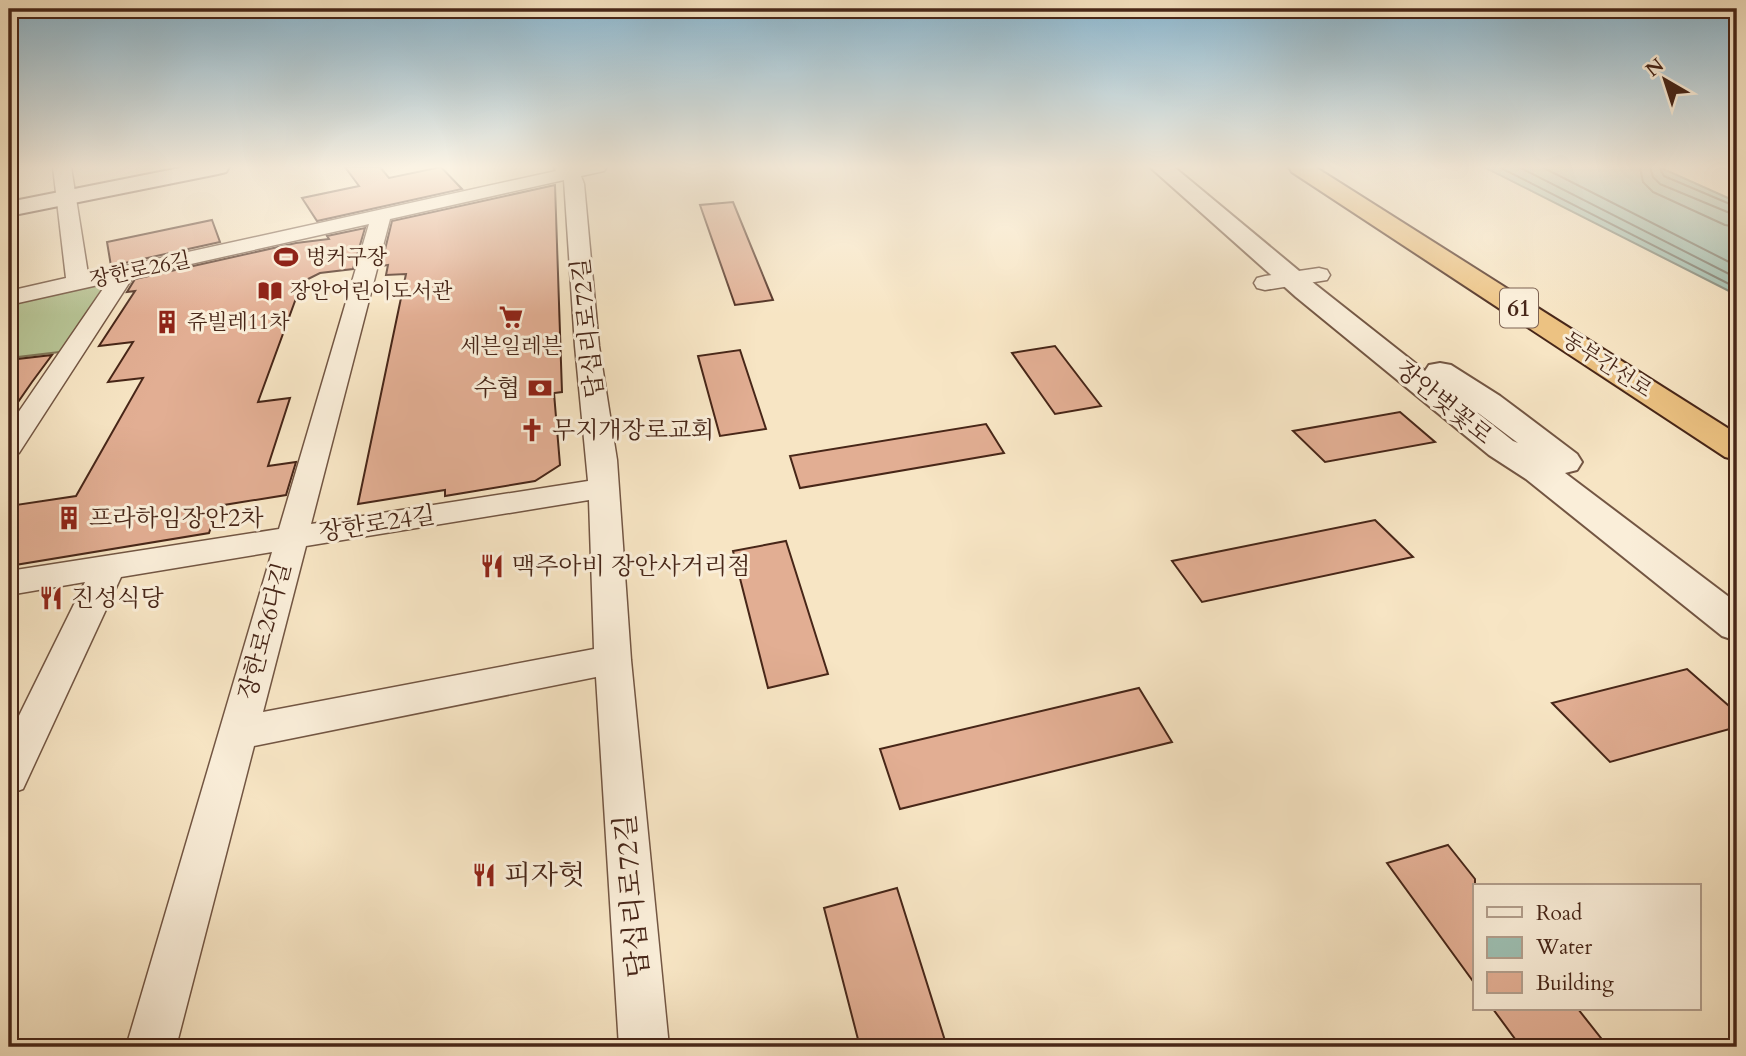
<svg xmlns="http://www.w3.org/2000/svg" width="1746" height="1056" viewBox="0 0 1746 1056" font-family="Cardo,'Noto Serif KR',serif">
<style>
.green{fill:#b8c697;stroke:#807658;stroke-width:2}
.water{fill:#9dbfb2;stroke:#7b8274;stroke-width:2}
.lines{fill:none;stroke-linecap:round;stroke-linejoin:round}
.shore{stroke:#727265;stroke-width:2}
.building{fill:#e2ae93;stroke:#472618;stroke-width:2}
.minor-casing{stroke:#735643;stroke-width:3}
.tertiary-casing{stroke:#735643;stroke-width:4}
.secondary-casing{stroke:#472618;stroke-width:4}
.trunk-casing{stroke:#472618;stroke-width:4}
.minor{fill:#faeed9;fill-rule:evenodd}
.tertiary{fill:#faeed9;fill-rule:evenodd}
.secondary{fill:#faeed9;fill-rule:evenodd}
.trunk{fill:#ecc282;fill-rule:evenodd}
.labels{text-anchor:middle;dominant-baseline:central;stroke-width:6;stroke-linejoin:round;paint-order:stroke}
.far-poi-label{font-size:21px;fill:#472618;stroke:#faeed9;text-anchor:start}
.far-street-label{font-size:21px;fill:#472618;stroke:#faeed9}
.shield{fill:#faeed9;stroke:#7d6252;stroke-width:2}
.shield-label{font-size:23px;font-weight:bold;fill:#472618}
.street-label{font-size:24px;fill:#472618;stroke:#faeed9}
.poi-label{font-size:24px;fill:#472618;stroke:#faeed9;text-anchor:start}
.near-poi-label{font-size:28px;fill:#472618;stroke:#faeed9;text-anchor:start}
.near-street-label{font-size:28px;fill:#472618;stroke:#faeed9}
</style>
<rect width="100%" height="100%" fill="#f7e5c4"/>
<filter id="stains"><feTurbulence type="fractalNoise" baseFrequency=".00286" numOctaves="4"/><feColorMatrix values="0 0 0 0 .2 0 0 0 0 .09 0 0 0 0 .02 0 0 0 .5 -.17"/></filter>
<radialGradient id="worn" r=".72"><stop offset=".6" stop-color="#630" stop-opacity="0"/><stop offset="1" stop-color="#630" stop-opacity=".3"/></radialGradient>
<path class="green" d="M 90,283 L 113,287 L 68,351 L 9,358 L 9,302 Z"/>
<path class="water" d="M 1484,167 L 1659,167 L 1737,202 L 1737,295 Z"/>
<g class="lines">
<g class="shore">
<path d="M 1499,167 L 1737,288"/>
<path d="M 1519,167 L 1737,278"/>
<path d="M 1542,167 L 1737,266"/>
<path d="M 1640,167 L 1643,182 L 1653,192 L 1725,225 L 1737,227"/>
<path d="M 1650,167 L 1653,177 L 1660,184 L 1737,216"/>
<path d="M 1659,167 L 1664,176 L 1737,207"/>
</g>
</g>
<g class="building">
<path d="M 345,167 L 380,167 L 389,178 L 441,167 L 462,189 L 317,221 L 302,198 L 359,186 Z"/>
<path d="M 555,185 L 562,392 L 554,393 L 560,465 L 535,481 L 445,496 L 445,490 L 358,504 L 406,274 L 386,275 L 388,265 L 381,266 L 392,221 Z"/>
<path d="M 733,202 L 773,300 L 735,305 L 700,205 Z"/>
<path d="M 212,220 L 220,242 L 111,266 L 107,242 Z"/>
<path d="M 365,228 L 353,269 L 320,273 L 302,282 L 258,402 L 290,398 L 268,466 L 296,462 L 286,495 L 218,506 L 209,533 L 9,566 L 9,506 L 76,496 L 143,378 L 108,382 L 133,342 L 99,346 L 135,291 L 127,292 L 135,279 L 296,243 L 329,239 L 327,236 Z"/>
<path d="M 1055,346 L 1101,406 L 1055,414 L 1012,353 Z"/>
<path d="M 740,350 L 766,429 L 720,436 L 698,356 Z"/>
<path d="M 52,355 L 32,382 L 9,415 L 9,360 Z"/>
<path d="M 1400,412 L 1435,442 L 1325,462 L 1293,431 Z"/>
<path d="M 986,424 L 1004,453 L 800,488 L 790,456 Z"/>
<path d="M 1375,520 L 1413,557 L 1202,602 L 1172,561 Z"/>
<path d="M 786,541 L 828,674 L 768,688 L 733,551 Z"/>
<path d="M 1687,669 L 1737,713 L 1737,727 L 1610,762 L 1552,703 Z"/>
<path d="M 1139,688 L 1172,742 L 900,809 L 880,749 Z"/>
<path d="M 1448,845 L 1475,879 L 1475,984 L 1387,863 Z"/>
<path d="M 897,888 L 947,1047 L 860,1047 L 824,908 Z"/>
<path d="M 1493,1009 L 1578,1009 L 1608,1047 L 1521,1047 Z"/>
</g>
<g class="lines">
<g class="minor-casing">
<g id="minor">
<path d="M 53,167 L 71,167 L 88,274 L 556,171 L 554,167 L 607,167 L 604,171 L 581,176 L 584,184 L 599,346 L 617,460 L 631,660 L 669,1047 L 619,1047 L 596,677 L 254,746 L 176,1047 L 126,1047 L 272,552 L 121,577 L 23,789 L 9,794 L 9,736 L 85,582 L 9,595 L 9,571 L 279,529 L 369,224 L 133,277 L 19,453 L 9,456 L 9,426 L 107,283 L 9,305 L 9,291 L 66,278 ZM 564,180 L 575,346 L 588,481 L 311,524 L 390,219 ZM 589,500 L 594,649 L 263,712 L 306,546 Z"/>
<path d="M 1319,268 L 1327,270 L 1330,275 L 1327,280 L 1265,290 L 1257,288 L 1254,283 L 1257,278 L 1265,276 Z"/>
</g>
</g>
<g class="tertiary-casing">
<path id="tertiary" d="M 1150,167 L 1174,167 L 1316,285 L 1425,371 L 1429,365 L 1440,363 L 1451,365 L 1500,396 L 1577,454 L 1582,462 L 1577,470 L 1565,473 L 1737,603 L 1737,641 L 1722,636 L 1526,479 L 1489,455 L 1296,297 ZM 1465,403 L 1518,443 L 1513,441 Z"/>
</g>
<g class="secondary-casing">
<path id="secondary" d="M 185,167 L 229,167 L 226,172 L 218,174 L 9,216 L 9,202 Z"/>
</g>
<g class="trunk-casing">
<path id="trunk" d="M 1289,167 L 1315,167 L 1737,434 L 1737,460 L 1725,457 L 1292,172 Z"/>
</g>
<use href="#minor" class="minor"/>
<use href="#tertiary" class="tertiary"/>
<use href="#secondary" class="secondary"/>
<use href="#trunk" class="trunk"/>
</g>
<linearGradient id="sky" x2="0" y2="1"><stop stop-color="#8ab8d2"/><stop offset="0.53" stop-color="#fbf3e4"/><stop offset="1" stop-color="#fbf3e4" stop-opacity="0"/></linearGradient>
<rect width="1746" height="315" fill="url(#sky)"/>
<defs>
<g id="stadium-bare" transform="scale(1.89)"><path d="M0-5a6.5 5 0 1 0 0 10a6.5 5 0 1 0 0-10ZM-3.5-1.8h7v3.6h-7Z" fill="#8f2418" stroke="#faeed9" stroke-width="2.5" paint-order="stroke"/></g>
<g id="library-bare" transform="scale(1.89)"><path d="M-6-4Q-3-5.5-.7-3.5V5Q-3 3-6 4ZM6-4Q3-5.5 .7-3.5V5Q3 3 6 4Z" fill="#8f2418" stroke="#faeed9" stroke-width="2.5" paint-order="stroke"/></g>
<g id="supermarket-bare" transform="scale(1.89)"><path d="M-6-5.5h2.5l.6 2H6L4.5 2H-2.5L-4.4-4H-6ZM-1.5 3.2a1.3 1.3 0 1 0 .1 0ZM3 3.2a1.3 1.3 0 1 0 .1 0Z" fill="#8f2418" stroke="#faeed9" stroke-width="2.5" paint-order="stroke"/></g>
<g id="building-bare" transform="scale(1.89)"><path d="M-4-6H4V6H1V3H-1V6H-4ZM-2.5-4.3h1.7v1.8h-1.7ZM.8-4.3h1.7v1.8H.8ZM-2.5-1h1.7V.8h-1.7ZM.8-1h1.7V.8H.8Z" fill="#8f2418" stroke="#faeed9" stroke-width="2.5" paint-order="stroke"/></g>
<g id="bank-bare" transform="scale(1.89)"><path d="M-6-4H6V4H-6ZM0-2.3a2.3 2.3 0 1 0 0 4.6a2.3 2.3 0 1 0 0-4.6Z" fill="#8f2418" stroke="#faeed9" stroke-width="2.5" paint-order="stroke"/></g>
<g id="church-bare" transform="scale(1.89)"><path d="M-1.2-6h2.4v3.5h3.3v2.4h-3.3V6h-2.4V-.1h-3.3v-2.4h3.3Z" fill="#8f2418" stroke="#faeed9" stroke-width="2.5" paint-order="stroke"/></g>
<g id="restaurant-bare" transform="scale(1.89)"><path d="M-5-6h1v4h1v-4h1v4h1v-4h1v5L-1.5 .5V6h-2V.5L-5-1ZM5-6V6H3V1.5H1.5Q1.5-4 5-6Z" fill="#8f2418" stroke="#faeed9" stroke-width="2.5" paint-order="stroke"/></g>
</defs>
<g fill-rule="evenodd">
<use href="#stadium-bare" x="286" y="257"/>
<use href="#library-bare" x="270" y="291"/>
<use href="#supermarket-bare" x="511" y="317"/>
<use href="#building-bare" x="167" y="322"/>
<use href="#bank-bare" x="540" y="388"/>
<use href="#church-bare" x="532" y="430"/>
<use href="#building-bare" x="69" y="518"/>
<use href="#restaurant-bare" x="492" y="566"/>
<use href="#restaurant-bare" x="51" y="598"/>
<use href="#restaurant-bare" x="484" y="875"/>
</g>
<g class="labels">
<g class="far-poi-label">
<text x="306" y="257">벙커구장</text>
<text x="290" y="291">장안어린이도서관</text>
<text x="187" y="322">쥬빌레11차</text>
<text x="511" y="346" text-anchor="middle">세븐일레븐</text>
</g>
<g class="far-street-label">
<text transform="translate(140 270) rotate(-12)">장한로26길</text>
<text transform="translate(1607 365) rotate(33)">동부간선로</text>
</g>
<rect class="shield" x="1500" y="288.5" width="38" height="39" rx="5"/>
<g class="shield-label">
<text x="1519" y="308">61</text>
</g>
<g class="street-label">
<text transform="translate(588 328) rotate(-96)">답십리로72길</text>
<text transform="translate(1444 403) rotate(39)">장안벚꽃로</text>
<text transform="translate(377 524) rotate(-9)">장한로24길</text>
<text transform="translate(265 631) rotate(-75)">장한로26다길</text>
</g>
<g class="poi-label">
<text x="520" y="388" text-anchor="end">수협</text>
<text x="552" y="430">무지개장로교회</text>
<text x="89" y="518">프라하임장안2차</text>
<text x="512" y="566">맥주아비 장안사거리점</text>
<text x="71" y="598">진성식당</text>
</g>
<g class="near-poi-label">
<text x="504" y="875">피자헛</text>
</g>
<g class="near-street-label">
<text transform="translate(632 896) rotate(-95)">답십리로72길</text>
</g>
</g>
<rect width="1746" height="1056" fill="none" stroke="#f7e5c4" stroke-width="35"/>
<rect x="10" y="10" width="1725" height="1035" fill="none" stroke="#472618" stroke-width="3.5"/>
<rect x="18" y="18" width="1711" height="1021" fill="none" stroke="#472618" stroke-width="2"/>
<rect x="1473" y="884" width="228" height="126" fill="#faeed9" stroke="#b29e8c" stroke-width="2"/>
<rect x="1487" y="907" width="35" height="10" fill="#faeed9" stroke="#b29e8c" stroke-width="2"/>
<text x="1536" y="920" font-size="21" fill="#472618">Road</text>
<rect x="1487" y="937" width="35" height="21" fill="#9dbfb2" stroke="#b29e8c" stroke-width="2"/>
<text x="1536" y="954" font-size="21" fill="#472618">Water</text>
<rect x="1487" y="972" width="35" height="21" fill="#e2ae93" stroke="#b29e8c" stroke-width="2"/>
<text x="1536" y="990" font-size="21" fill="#472618">Building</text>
<g transform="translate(1665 80) rotate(321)" stroke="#faeed9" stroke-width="5" paint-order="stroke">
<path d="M0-5L12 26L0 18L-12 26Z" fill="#472618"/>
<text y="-10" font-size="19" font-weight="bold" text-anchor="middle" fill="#472618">N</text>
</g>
<rect width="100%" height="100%" filter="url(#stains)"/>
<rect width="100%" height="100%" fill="url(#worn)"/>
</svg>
